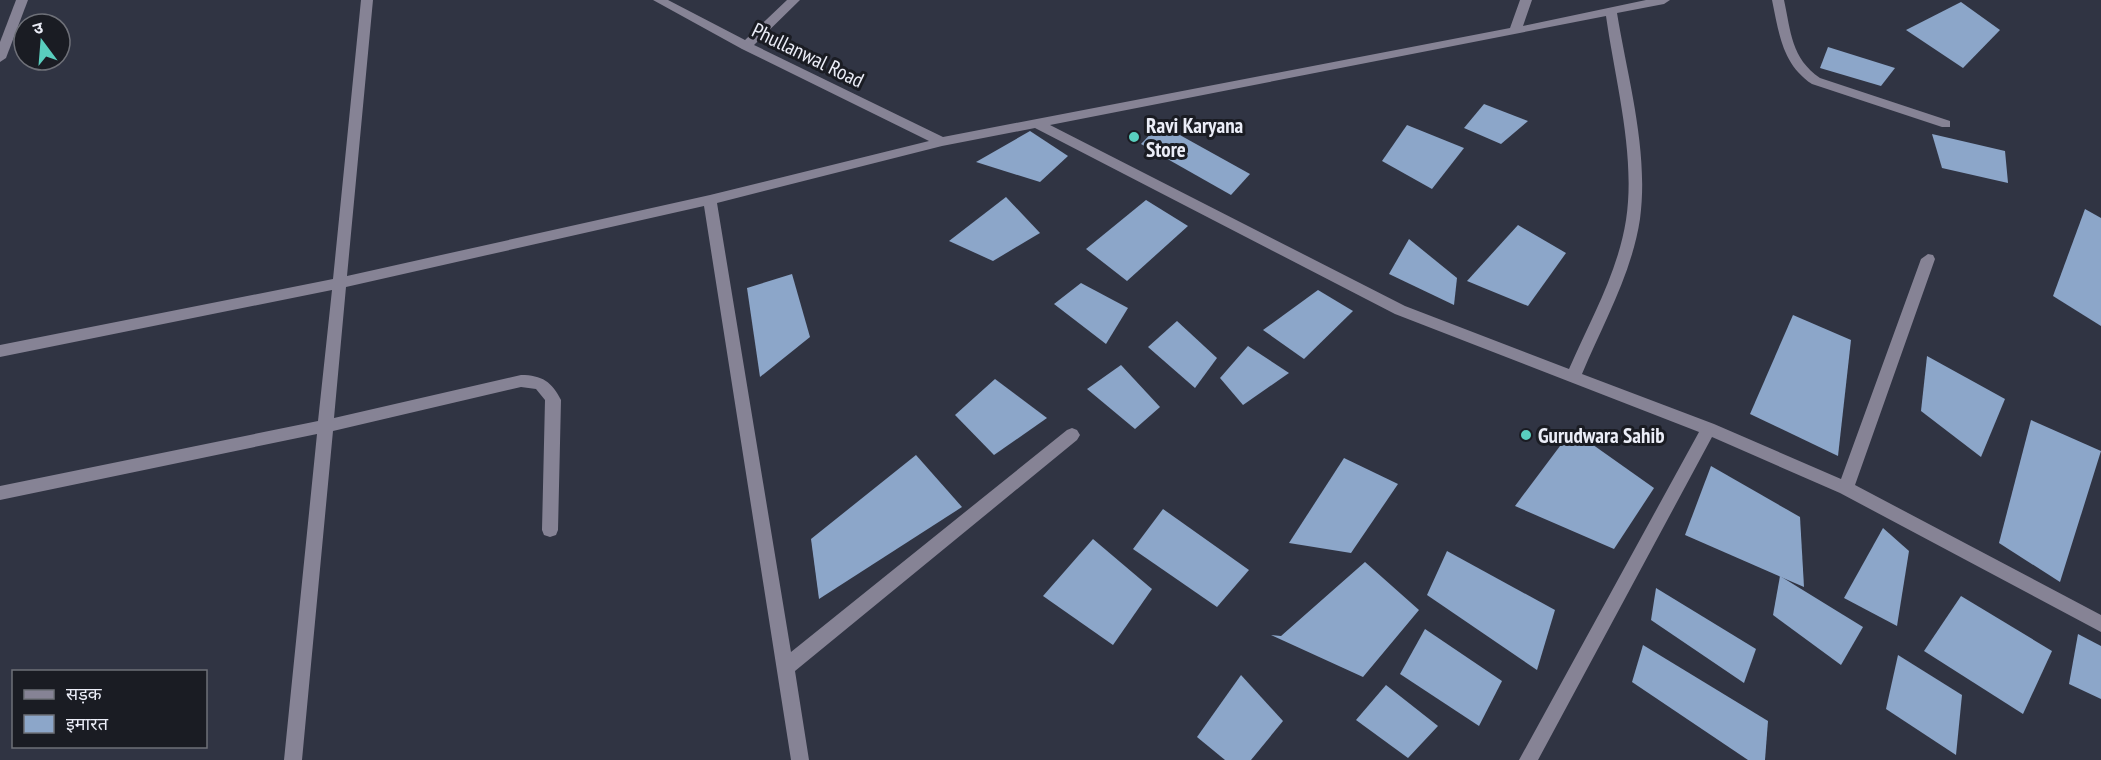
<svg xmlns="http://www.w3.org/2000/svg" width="2101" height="760" viewBox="0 0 2101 760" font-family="'PT Sans Narrow','Noto Sans Devanagari',sans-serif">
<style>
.building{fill:#8ca6c9}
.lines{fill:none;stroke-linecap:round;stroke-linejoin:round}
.minor{fill:#868395;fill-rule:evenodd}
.poi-dot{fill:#59cebe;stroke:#1a1c23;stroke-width:2}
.labels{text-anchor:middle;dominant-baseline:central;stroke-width:6;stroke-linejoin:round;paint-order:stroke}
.street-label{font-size:21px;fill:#ebedf7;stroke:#1a1c23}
.poi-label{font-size:21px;font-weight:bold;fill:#ebedf7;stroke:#1a1c23;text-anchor:start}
</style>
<rect width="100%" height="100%" fill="#303443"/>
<g class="building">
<path d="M 1961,2 L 2000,30 L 1963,68 L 1906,30 Z"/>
<path d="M 1828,47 L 1895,68 L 1881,86 L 1820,68 Z"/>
<path d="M 1484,104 L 1528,121 L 1501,144 L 1464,128 Z"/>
<path d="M 1160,124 L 1250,174 L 1231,195 L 1141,144 Z"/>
<path d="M 1407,125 L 1464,148 L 1432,189 L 1382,161 Z"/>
<path d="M 1030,131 L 1068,156 L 1040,182 L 976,162 Z"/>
<path d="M 1932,134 L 2005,151 L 2008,183 L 1942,168 Z"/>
<path d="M 1006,197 L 1040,233 L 993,261 L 949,241 Z"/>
<path d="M 1146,200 L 1188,226 L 1127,281 L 1086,249 Z"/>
<path d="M 2085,209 L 2101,218 L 2101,326 L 2053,296 Z"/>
<path d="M 1518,225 L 1566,253 L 1528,306 L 1467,281 Z"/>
<path d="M 1409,239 L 1457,278 L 1454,305 L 1389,274 Z"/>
<path d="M 792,274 L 810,337 L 760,377 L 747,288 Z"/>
<path d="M 1081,283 L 1128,308 L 1106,344 L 1054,304 Z"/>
<path d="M 1318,290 L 1353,311 L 1304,359 L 1263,330 Z"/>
<path d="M 1793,315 L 1851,340 L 1838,456 L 1750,414 Z"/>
<path d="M 1177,321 L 1217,358 L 1195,388 L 1148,347 Z"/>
<path d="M 1248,346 L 1289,373 L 1243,405 L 1220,378 Z"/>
<path d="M 1927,356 L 2005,399 L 1981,457 L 1921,411 Z"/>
<path d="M 1121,365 L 1160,407 L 1135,429 L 1087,389 Z"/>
<path d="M 995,379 L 1047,418 L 994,455 L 955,415 Z"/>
<path d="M 2031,420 L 2101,451 L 2060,582 L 1999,543 Z"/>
<path d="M 1572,430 L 1654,488 L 1614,549 L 1515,506 Z"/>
<path d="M 916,455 L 962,507 L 819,599 L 811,539 Z"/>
<path d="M 1344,458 L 1398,484 L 1351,553 L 1289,543 Z"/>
<path d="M 1711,466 L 1800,517 L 1804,587 L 1685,535 Z"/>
<path d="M 1163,509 L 1249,570 L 1217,607 L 1133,549 Z"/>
<path d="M 1883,528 L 1909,551 L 1897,626 L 1844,598 Z"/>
<path d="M 1093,539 L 1152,589 L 1113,645 L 1043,596 Z"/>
<path d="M 1447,551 L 1555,610 L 1537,670 L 1427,595 Z"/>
<path d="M 1365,562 L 1419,610 L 1363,677 L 1271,635 L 1281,636 Z"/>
<path d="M 1780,576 L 1863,627 L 1841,665 L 1773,615 Z"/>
<path d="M 1656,588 L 1756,649 L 1744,683 L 1651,620 Z"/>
<path d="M 1961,596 L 2052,651 L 2023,714 L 1924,651 Z"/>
<path d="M 1425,629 L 1502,681 L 1479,726 L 1400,674 Z"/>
<path d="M 2078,634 L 2101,646 L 2101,699 L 2069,684 Z"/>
<path d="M 1643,645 L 1768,721 L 1765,760 L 1748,760 L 1632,682 Z"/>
<path d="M 1898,655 L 1962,695 L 1956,755 L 1886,709 Z"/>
<path d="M 1241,675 L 1283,721 L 1251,760 L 1225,760 L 1197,737 Z"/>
<path d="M 1386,685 L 1438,726 L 1408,758 L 1356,720 Z"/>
</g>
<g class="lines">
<g class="minor">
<path d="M 16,0 L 28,0 L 6,58 L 0,62 L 0,42 Z"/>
<path d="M 361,0 L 373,0 L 347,276 L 710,195 L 929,141 L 742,49 L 653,0 L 668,0 L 745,40 L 787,0 L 800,0 L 754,45 L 943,137 L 1510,28 L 1520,0 L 1532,0 L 1523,26 L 1646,0 L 1670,0 L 1664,4 L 1617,13 C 1628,80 1649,151 1640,219 C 1632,273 1603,324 1582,374 L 1714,424 L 1841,479 L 1921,259 L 1928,254 L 1933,255 L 1935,259 L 1855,485 L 2101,615 L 2101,632 L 1840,493 L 1712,437 L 1538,760 L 1519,760 L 1699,432 L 1395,314 L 1035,128 L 942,146 L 717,203 L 791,652 L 1067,430 L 1072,428 L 1077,430 L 1080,435 L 1077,440 L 795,671 L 809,760 L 791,760 L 704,206 L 346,287 L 334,418 L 521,375 C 542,375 552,382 561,400 L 558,530 L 556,535 L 550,537 L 544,535 L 542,530 L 545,400 L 536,389 L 521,387 L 333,431 L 302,760 L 284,760 L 317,434 L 0,500 L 0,486 L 318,421 L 332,290 L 0,357 L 0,345 L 333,279 ZM 1606,16 C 1615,80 1636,155 1626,220 C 1618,272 1590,321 1569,369 L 1405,306 L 1050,125 Z"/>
<path d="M 1772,0 L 1784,0 C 1791,32 1791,58 1820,78 L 1950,121 L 1950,127 L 1942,127 L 1812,84 C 1782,64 1779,33 1772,0 Z"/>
</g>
</g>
<g class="poi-dot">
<circle cx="1134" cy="137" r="6"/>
<circle cx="1526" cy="435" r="6"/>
</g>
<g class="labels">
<g class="street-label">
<text transform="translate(808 55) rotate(26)">Phullanwal Road</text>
</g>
<g class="poi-label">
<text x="1146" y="125">Ravi Karyana<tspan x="1146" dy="24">Store</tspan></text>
<text x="1538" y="435">Gurudwara Sahib</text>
</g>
</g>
<rect x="12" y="670" width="195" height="78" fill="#1a1c23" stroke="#6e7078" stroke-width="1.5"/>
<rect x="24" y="690" width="30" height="9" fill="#868395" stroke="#6e7078" stroke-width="1.5"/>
<text x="66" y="700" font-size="18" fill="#ebedf7">सड़क</text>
<rect x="24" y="715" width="30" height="18" fill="#8ca6c9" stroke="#6e7078" stroke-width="1.5"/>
<text x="66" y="730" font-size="18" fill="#ebedf7">इमारत</text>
<g transform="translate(42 42) rotate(344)"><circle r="28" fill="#1a1c23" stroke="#6e7078" stroke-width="1.5"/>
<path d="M0-4.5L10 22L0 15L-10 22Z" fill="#59cebe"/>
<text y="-9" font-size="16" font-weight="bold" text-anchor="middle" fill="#ebedf7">उ</text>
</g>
</svg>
